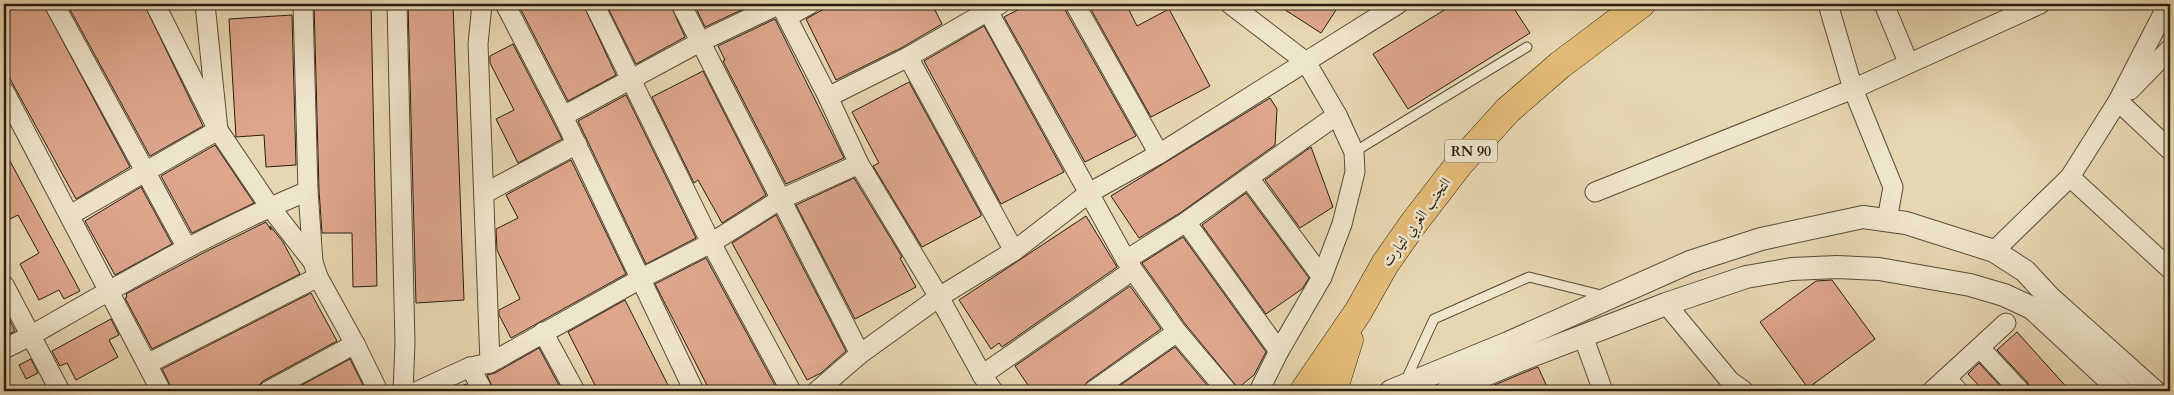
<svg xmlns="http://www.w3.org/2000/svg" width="2174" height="395" viewBox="0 0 2174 395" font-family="Cardo,Amiri,serif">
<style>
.building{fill:#dda68b;stroke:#281e10}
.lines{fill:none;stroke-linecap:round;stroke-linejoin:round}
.service-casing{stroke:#584c38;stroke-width:11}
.minor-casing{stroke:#584c38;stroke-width:21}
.tertiary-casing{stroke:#584c38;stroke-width:24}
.trunk-casing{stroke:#281e10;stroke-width:29}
.service{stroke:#efe5cc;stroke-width:9}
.minor{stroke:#efe5cc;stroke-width:19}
.tertiary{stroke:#efe5cc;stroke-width:22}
.trunk{stroke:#e4bc78;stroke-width:28}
.labels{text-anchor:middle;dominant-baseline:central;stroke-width:5;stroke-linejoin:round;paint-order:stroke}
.shield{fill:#efe5cc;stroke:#645a48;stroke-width:1}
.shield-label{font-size:14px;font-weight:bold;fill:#281e10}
.street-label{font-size:15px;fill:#281e10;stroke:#efe5cc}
</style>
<rect width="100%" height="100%" fill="#e7d7b1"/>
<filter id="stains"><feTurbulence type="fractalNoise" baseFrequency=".004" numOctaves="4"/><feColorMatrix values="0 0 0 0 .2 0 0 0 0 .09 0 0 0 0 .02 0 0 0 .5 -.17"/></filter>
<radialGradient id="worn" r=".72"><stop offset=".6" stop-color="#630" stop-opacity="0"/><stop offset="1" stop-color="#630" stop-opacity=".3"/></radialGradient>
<g class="building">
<path d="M 4,4 L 43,4 L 130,167 L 76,199 L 4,68 Z"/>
<path d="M 67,4 L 144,4 L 203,126 L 150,156 Z"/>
<path d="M 314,4 L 371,4 L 377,286 L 353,287 L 352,233 L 322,233 L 319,190 Z"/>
<path d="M 408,4 L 453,4 L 464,300 L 416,303 Z"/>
<path d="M 518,4 L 583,4 L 616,75 L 568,101 Z"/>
<path d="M 606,4 L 670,4 L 685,37 L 636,64 Z"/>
<path d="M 694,4 L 754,4 L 705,27 Z"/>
<path d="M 833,4 L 932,4 L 942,24 L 903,47 L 836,80 L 806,19 Z"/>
<path d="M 1029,4 L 1064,4 L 1065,10 L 1136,136 L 1085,162 L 1004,17 Z"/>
<path d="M 1088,4 L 1126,4 L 1137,26 L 1169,9 L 1210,86 L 1151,117 Z"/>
<path d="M 1276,4 L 1340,4 L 1321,33 Z"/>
<path d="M 1454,4 L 1511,4 L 1530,33 L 1408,109 L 1373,54 Z"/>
<path d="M 292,15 L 296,165 L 266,167 L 264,135 L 236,137 L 229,19 Z"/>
<path d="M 775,19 L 844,158 L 786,184 L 723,61 L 725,60 L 718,46 Z"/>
<path d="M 984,26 L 1064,172 L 1001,204 L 924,61 Z"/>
<path d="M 513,44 L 562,139 L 518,163 L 496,119 L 514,110 L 490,63 L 490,56 Z"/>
<path d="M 703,71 L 766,195 L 722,223 L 698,180 L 694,183 L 652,97 Z"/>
<path d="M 909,82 L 981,214 L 981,216 L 922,247 L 873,166 L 879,163 L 852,112 Z"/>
<path d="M 626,95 L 696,238 L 646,264 L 578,121 Z"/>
<path d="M 1270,98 L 1277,109 L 1275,145 L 1180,213 L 1139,238 L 1111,196 Z"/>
<path d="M 215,145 L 254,203 L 192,233 L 161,176 Z"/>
<path d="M 1311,147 L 1333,207 L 1300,228 L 1265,180 Z"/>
<path d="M 4,150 L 80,291 L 64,299 L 59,290 L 39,300 L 20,264 L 39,253 L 18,215 L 4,222 Z"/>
<path d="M 571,160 L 626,274 L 511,338 L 499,315 L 499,310 L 520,299 L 497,250 L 496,229 L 518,218 L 506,195 Z"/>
<path d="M 854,178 L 902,257 L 900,258 L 916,287 L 855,319 L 796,205 Z"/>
<path d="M 141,187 L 172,244 L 115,275 L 85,221 Z"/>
<path d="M 1246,193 L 1309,278 L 1302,289 L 1266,314 L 1202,225 Z"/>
<path d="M 776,215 L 846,351 L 821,373 L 807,380 L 732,243 Z"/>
<path d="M 1086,216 L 1117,267 L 1002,347 L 999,343 L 991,349 L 959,300 Z"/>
<path d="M 266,222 L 271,230 L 270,226 L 283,242 L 300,274 L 152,349 L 125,298 L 127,297 L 126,294 L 207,251 Z"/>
<path d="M 1183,237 L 1266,352 L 1254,375 L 1238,388 L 1186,325 L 1142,263 Z"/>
<path d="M 706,258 L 778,391 L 710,391 L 655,284 Z"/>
<path d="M 1832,280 L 1875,339 L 1808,388 L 1760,322 L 1816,281 Z"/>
<path d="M 1130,286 L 1161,329 L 1087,382 L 1082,391 L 1032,391 L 1015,366 Z"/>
<path d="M 311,293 L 337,341 L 263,381 L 258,386 L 257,391 L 173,391 L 162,369 Z"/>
<path d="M 625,300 L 671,391 L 598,391 L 568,332 Z"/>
<path d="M 4,309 L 15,331 L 4,337 Z"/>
<path d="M 111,319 L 119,335 L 109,340 L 118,357 L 76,380 L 67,363 L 60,366 L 52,351 Z"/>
<path d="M 2017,332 L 2070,391 L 2031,391 L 2028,383 L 1997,350 Z"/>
<path d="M 1175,347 L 1212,391 L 1112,391 Z"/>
<path d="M 539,348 L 562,391 L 494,391 L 487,375 L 495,373 Z"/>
<path d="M 31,359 L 38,373 L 26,379 L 19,365 Z"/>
<path d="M 350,359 L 366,391 L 291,391 Z"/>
<path d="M 1979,363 L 2005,391 L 1984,391 L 1968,374 Z"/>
<path d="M 1538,367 L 1549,391 L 1480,391 L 1523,373 Z"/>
<path d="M 466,384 L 470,391 L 451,391 Z"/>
</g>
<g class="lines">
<g class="service-casing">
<g id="service">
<path d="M 1354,152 L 1527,47"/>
<path d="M 1406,380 L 1434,319 L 1529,277 L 1605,296"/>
</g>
</g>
<g class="minor-casing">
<g id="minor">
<path d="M 54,4 L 187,248"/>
<path d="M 155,4 L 218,130 L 270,207 L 313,262 L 318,277 L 355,344 L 378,391"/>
<path d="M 303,4 L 308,191 L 313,262"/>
<path d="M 397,4 L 405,343 L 403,391"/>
<path d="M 482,4 L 478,44 L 490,363"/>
<path d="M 505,4 L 563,116 L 694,391"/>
<path d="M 594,4 L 711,243 L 791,391"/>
<path d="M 681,4 L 860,354"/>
<path d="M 780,4 L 828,97 L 859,164 L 939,297 L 982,375 L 993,391"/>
<path d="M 984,4 L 1126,260 L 1177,332 L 1227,391"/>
<path d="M 1075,4 L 1159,154"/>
<path d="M 1230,4 L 1306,62 L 1337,115 L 1354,152 L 1355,172 L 1342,224 L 1322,277 L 1279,351 L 1259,391"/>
<path d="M 1828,4 L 1853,89 L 1893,187 L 1887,220"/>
<path d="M 1884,4 L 1908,62"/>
<path d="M 787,17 L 810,4"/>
<path d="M 908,57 L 1014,251"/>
<path d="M 2130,90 L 2170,49"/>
<path d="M 4,91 L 161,391"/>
<path d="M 828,97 L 908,57 L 1000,4"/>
<path d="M 2118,101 L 2168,4"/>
<path d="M 563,116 L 700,42 L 780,4"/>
<path d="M 2070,177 L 2170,269"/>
<path d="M 1249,178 L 1322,277"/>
<path d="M 1595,192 L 1853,89 L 2040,4"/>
<path d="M 485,193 L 577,144"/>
<path d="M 70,215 L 218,130 L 205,4"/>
<path d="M 1186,222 L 1279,351"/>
<path d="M 1994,251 L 2070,177 L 2118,101 L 2170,150"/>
<path d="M 1126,260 L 1186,222 L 1337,115"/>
<path d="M 4,285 L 60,391"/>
<path d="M 1666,304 L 1730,381 L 1744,391"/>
<path d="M 543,332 L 575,391"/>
<path d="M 1583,336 L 1603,391"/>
<path d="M 1980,348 L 2020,391"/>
<path d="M 4,349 L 30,336 C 121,284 211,231 308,191"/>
<path d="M 147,364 L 318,277"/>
<path d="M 470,367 L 483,391"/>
<path d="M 982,375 L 1133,270"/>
<path d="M 1946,378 L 1958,391"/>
<path d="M 268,391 L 355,344"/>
<path d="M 418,391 L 470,367 L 490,363 L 642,278 L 711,243 L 781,199 L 859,164"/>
<path d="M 817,391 L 860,354 L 939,297 L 1014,251 L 1089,193 L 1159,154 L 1398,4"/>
<path d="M 1093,391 L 1177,332"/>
<path d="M 1932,391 L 2006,323"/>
</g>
</g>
<g class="tertiary-casing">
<g id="tertiary">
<path d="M 1391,391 L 1508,343 L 1690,262 L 1761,239 L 1863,217 L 1906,223 L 1994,251 L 2025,271 L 2049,297 L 2154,391"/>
<path d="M 1447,391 L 1518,361 L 1666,304 L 1746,277 L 1792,269 L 1837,267 L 1879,269 L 1970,285 L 2004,295 L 2032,308 L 2121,391"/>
</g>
</g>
<g class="trunk-casing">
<g id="trunk">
<path d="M 1304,391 L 1358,312 L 1385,264 L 1413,224 L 1460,163 L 1508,110 L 1560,65 L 1641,4"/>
<path d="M 1333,391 L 1349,340"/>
</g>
</g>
<use href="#service" class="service"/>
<use href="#minor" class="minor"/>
<use href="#tertiary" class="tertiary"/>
<use href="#trunk" class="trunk"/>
</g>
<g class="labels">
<rect class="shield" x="1445" y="139.5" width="52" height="23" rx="4"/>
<g class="shield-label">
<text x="1471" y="151">RN 90</text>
</g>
<g class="street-label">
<text transform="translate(1416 222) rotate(-54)">التجنب الغربي لتيارت</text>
</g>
</g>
<rect width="2174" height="395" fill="none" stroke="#e7d7b1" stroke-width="20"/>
<rect x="5" y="5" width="2164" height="385" fill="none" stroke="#281e10" stroke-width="2.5"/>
<rect x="10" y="10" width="2154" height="375" fill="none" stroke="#281e10"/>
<rect width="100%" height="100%" filter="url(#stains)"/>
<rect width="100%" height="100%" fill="url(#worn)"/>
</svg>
